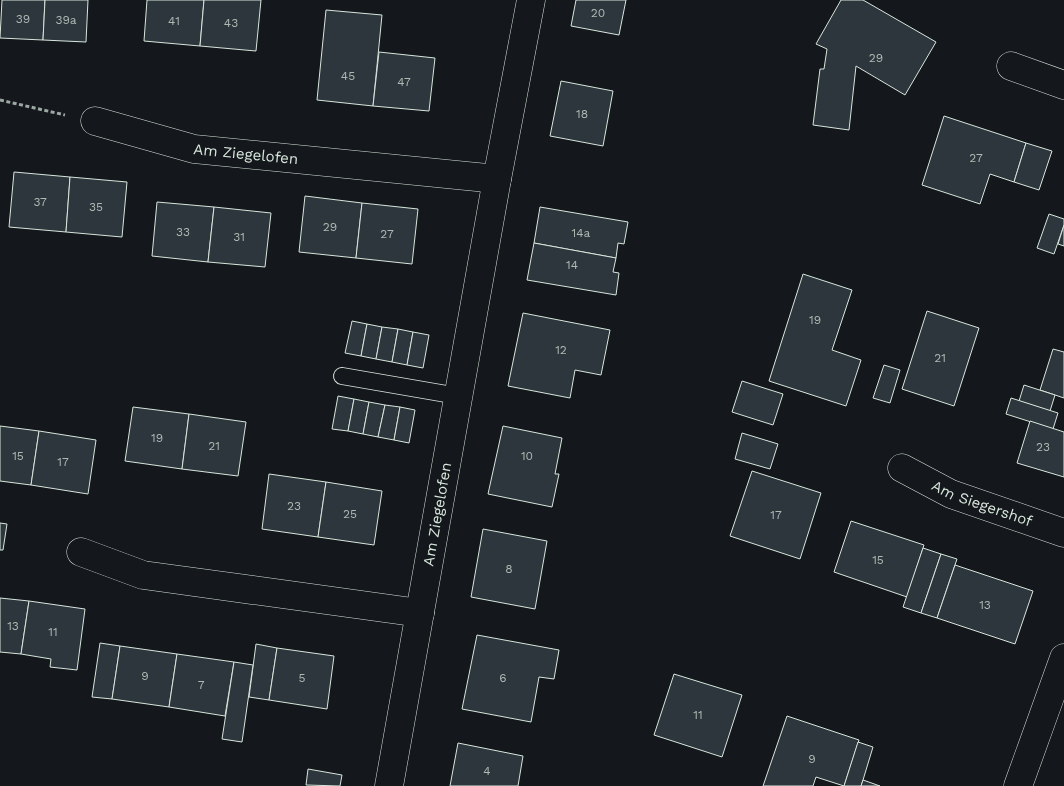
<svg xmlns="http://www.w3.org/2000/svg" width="1064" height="786" viewBox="0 0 1064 786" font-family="'Work Sans',sans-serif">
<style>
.building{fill:#2c363c;stroke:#d8e6dc}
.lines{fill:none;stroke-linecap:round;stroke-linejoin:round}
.lane-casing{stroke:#d8e6dc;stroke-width:18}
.street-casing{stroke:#d8e6dc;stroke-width:29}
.path{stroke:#9da8a2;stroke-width:3;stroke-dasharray:4 2.5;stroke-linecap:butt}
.lane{stroke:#14181c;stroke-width:16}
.street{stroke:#14181c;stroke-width:28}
.labels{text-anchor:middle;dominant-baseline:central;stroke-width:4;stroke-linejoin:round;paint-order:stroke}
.number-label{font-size:12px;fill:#adbab4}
.street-label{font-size:15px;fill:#d8e6dc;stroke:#14181c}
</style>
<rect width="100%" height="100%" fill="#14181c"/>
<g class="building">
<path d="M 2,0 L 45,0 L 43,40 L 0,38 Z"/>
<path d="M 45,0 L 88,0 L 86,42 L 43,40 Z"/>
<path d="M 147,0 L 204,0 L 200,46 L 144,41 Z"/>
<path d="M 204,0 L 261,0 L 256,51 L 200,46 Z"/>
<path d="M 576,0 L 626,0 L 619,35 L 571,26 Z"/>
<path d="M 841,0 L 863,0 L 936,42 L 905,95 L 856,66 L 849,130 L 813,125 L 820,69 L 824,69 L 827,49 L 816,44 Z"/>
<path d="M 326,10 L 382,15 L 373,106 L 317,100 Z"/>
<path d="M 379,52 L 435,58 L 429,111 L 373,106 Z"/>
<path d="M 561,81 L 613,91 L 603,146 L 550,136 Z"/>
<path d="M 944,116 L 1026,143 L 1014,182 L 990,174 L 980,204 L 922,185 Z"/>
<path d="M 1026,143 L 1052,151 L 1039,190 L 1014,182 Z"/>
<path d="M 14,172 L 70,177 L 66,232 L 9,227 Z"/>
<path d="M 70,177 L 127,182 L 122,237 L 66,232 Z"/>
<path d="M 305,196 L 362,203 L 356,258 L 299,252 Z"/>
<path d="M 157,202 L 214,207 L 208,262 L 152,256 Z"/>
<path d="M 362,203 L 418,209 L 412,264 L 356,258 Z"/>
<path d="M 214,207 L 271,213 L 265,267 L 208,262 Z"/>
<path d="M 540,207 L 628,222 L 624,244 L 618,243 L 616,258 L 534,243 Z"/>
<path d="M 1049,214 L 1064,219 L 1064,225 L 1054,254 L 1037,248 Z"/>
<path d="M 1064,225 L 1064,246 L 1058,244 Z"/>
<path d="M 534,243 L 616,258 L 613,272 L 619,273 L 616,295 L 527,280 Z"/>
<path d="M 803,274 L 852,290 L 832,350 L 861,360 L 846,406 L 769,381 Z"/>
<path d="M 927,311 L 979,328 L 954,406 L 902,389 Z"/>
<path d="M 523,313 L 610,330 L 601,375 L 575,370 L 570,398 L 508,386 Z"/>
<path d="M 352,321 L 367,324 L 361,356 L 345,353 Z"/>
<path d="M 367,324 L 382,327 L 376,359 L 361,356 Z"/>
<path d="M 382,327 L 398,329 L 392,362 L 376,359 Z"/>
<path d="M 398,329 L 413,332 L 407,365 L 392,362 Z"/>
<path d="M 413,332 L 429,335 L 423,368 L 407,365 Z"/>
<path d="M 1053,349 L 1064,352 L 1064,398 L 1040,390 Z"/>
<path d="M 884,365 L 900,370 L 890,403 L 873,398 Z"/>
<path d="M 742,381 L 783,394 L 773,425 L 732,412 Z"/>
<path d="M 1024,385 L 1055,395 L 1050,411 L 1019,401 Z"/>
<path d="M 338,396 L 354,399 L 348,431 L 332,429 Z"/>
<path d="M 1011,398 L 1058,413 L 1053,429 L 1006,414 Z"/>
<path d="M 354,399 L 369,402 L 363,434 L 348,431 Z"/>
<path d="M 369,402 L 385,405 L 378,437 L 363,434 Z"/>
<path d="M 385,405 L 400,407 L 394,440 L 378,437 Z"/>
<path d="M 133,407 L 189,414 L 182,469 L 125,461 Z"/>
<path d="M 400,407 L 415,410 L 409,443 L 394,440 Z"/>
<path d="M 189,414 L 246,422 L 238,476 L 182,469 Z"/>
<path d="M 1030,421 L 1064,432 L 1064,477 L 1017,463 Z"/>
<path d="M 0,426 L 39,431 L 31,485 L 0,481 Z"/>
<path d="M 503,426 L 562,438 L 555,474 L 559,474 L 552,507 L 488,494 Z"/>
<path d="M 39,431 L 96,440 L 88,494 L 31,485 Z"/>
<path d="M 742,433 L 778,444 L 770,469 L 735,459 Z"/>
<path d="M 752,471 L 821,493 L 800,559 L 730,536 Z"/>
<path d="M 269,474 L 326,482 L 318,537 L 262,529 Z"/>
<path d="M 326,482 L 382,491 L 374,545 L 318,537 Z"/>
<path d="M 851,521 L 924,545 L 907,597 L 834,572 Z"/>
<path d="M 0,523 L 7,524 L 3,550 L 0,550 Z"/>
<path d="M 483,529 L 547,541 L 535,609 L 471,597 Z"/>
<path d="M 923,548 L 941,554 L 921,613 L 903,607 Z"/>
<path d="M 941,554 L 957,559 L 937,618 L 921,613 Z"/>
<path d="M 955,565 L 1033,591 L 1015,644 L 937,618 Z"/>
<path d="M 0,598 L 29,601 L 21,654 L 0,652 Z"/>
<path d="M 29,601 L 85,609 L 77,670 L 50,667 L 51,659 L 21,654 Z"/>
<path d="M 477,635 L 559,650 L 554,679 L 539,677 L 531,722 L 462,709 Z"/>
<path d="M 100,643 L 120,646 L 112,699 L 92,697 Z"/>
<path d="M 256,644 L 277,648 L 269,700 L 249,697 Z"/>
<path d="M 120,646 L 177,654 L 169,707 L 112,699 Z"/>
<path d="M 277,648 L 334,656 L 327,709 L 269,700 Z"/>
<path d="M 177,654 L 234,662 L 225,716 L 169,707 Z"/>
<path d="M 234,662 L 253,665 L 242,742 L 222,739 Z"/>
<path d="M 674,674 L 742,695 L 722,757 L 654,735 Z"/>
<path d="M 787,716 L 859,740 L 844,786 L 816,777 L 813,786 L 763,786 Z"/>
<path d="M 858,742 L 873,747 L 863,780 L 861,786 L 844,786 Z"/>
<path d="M 458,743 L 523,756 L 518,786 L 450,786 Z"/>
<path d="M 308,769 L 342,775 L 340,786 L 306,785 Z"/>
<path d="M 863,780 L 880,786 L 861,786 Z"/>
</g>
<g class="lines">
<g class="lane-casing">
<path id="lane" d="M 342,376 L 458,396"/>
</g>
<g class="street-casing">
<g id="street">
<path d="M 1011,66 L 1064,85"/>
<path id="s1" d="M 95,121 L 194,149 L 497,179"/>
<path id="s2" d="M 902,468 L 951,494 L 1064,533"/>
<path d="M 81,552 L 143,575 L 420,613"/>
<path id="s3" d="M 389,786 L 497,179 L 531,0"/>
<path d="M 1018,786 L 1064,658"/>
</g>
</g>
<path class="path" d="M 0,100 L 65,115"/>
<use href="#lane" class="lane"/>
<use href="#street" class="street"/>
</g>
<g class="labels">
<g class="number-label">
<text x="598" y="13">20</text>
<text x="23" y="19">39</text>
<text x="66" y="20">39a</text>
<text x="174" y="21">41</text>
<text x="231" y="23">43</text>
<text x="876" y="58">29</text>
<text x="348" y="76">45</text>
<text x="404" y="82">47</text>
<text x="582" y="114">18</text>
<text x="976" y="158">27</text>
<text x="40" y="202">37</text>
<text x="96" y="207">35</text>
<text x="330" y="227">29</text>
<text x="183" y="232">33</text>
<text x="581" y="233">14a</text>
<text x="387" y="234">27</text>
<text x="239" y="237">31</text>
<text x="572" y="265">14</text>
<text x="815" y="320">19</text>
<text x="561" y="350">12</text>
<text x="940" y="358">21</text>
<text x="157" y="438">19</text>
<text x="214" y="446">21</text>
<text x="1043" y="447">23</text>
<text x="18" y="456">15</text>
<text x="527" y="456">10</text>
<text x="63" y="462">17</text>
<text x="294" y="506">23</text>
<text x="350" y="514">25</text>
<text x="776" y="515">17</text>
<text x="878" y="560">15</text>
<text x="509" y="569">8</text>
<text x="985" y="605">13</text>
<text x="13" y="626">13</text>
<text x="53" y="632">11</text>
<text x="145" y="676">9</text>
<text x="302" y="678">5</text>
<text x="503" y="678">6</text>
<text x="201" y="685">7</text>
<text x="698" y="715">11</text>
<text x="812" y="759">9</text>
<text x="487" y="771">4</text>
</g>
<g class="street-label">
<text stroke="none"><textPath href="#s1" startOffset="155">Am Ziegelofen</textPath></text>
<text stroke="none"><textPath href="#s2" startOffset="88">Am Siegershof</textPath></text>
<text stroke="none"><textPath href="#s3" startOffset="276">Am Ziegelofen</textPath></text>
</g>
</g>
</svg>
